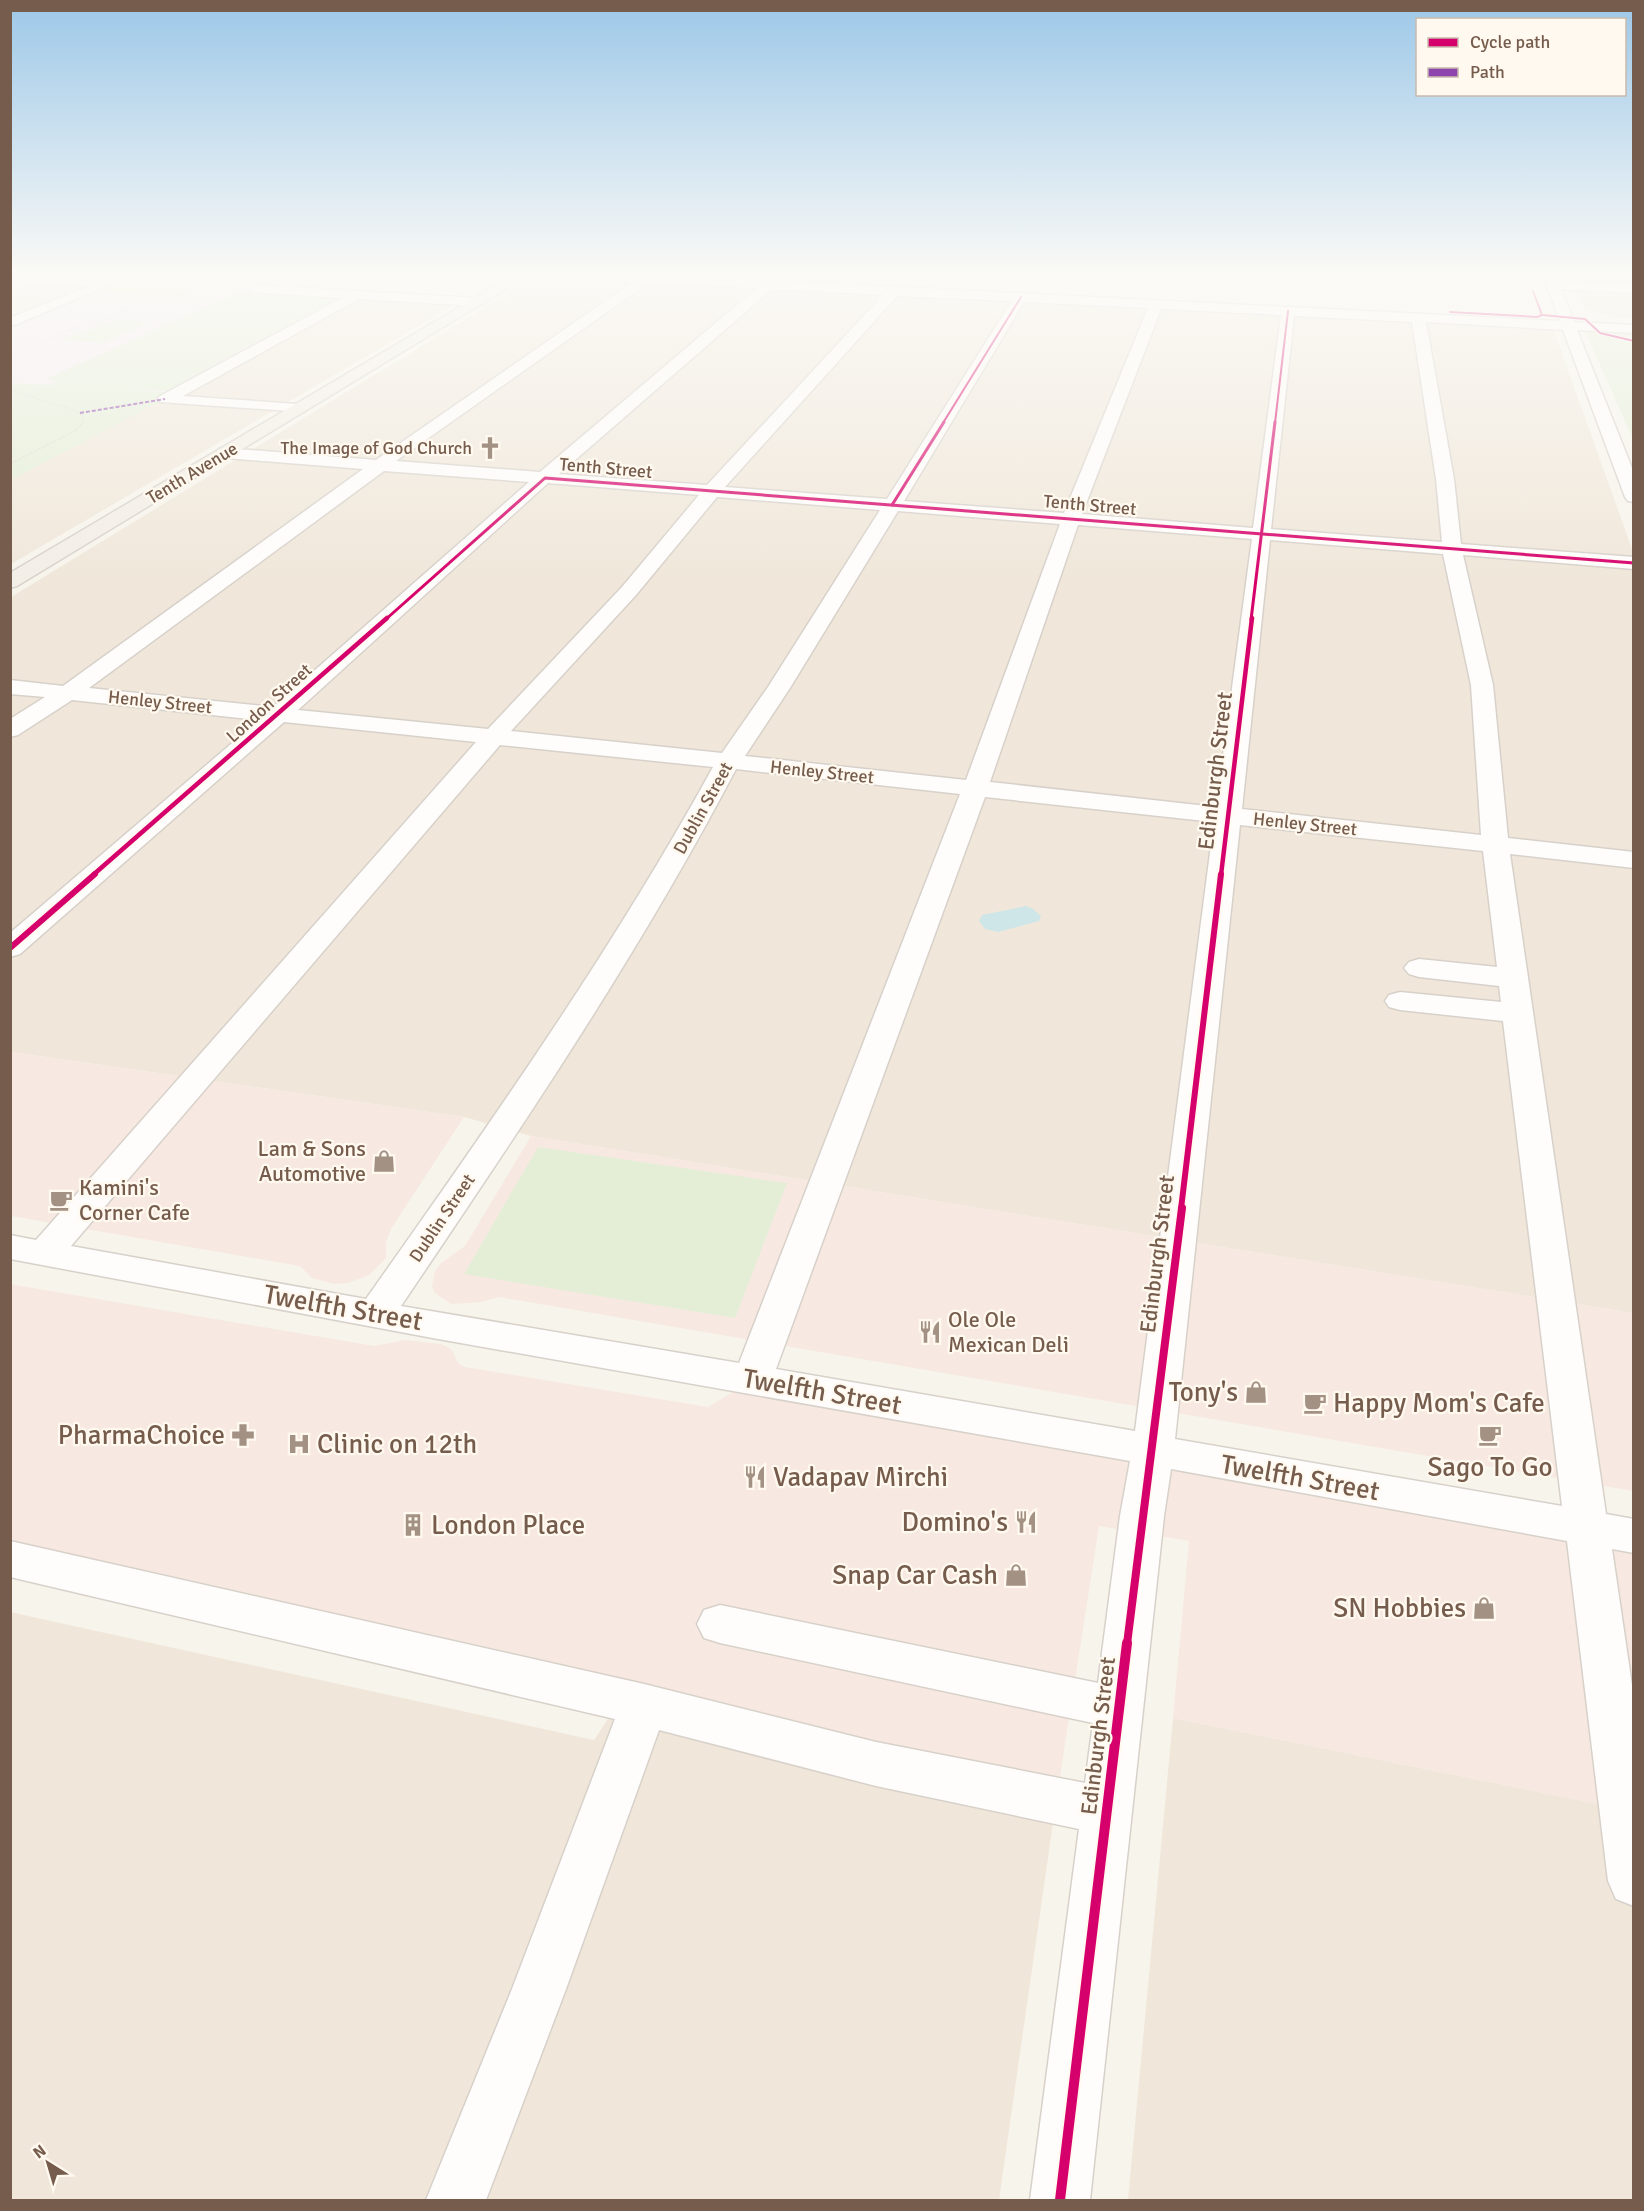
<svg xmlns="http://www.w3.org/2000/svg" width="1644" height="2211" viewBox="0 0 1644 2211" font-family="Signika,sans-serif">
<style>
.residential{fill:#f0e7da}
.commercial{fill:#f7e9e1}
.industrial{fill:#ebe4dd}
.education{fill:#f4ecf3}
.green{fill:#e4eed7}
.water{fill:#cee6e8}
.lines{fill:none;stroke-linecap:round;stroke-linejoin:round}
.minor-casing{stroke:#d7d1ca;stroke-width:3}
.major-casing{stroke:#d8d1ca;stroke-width:3}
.path-far1{stroke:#dad3ce;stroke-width:1.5;stroke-dasharray:1 2;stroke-linecap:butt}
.path{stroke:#dad3ce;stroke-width:2;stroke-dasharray:1 2;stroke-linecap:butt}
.minor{fill:#fefdfc;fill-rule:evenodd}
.major{fill:#f3eee6;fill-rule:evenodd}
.quiet{stroke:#8e44ad;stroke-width:2;stroke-dasharray:4 2;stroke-linecap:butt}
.cycleway-far5-casing{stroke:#fff9ef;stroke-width:4}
.cycleway-far4-casing{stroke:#fff9ef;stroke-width:5}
.cycleway-far3-casing{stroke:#fff9ef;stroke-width:8}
.cycleway-far2-casing{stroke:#fff9ef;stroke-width:10}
.cycleway-far1-casing{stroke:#fff9ef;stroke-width:11}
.cycleway-casing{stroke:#fff9ef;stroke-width:14}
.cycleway-far5{stroke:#d6006c;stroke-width:2}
.cycleway-far4{stroke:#d6006c;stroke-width:3}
.cycleway-far3{stroke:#d6006c;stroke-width:4.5}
.cycleway-far2{stroke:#d6006c;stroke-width:6}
.cycleway-far1{stroke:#d6006c;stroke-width:8}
.cycleway{stroke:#d6006c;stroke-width:10}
.labels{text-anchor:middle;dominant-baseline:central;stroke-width:4.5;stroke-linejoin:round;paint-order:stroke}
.far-poi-label{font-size:18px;fill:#765c4c;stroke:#fff9ef;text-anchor:end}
.far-street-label{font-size:18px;fill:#765c4c;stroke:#fff9ef}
.street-label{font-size:22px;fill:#765c4c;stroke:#fff9ef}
.poi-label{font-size:22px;fill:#765c4c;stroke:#fff9ef;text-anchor:start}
.near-street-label{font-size:27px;fill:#765c4c;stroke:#fff9ef}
.near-poi-label{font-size:27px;fill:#765c4c;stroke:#fff9ef;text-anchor:end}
</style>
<rect width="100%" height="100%" fill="#f7f4ec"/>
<g class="residential">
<path d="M 20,272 L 88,272 L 68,280 L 107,283 L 11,321 L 10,275 Z"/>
<path d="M 282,272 L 321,272 L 282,291 L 245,289 Z"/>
<path d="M 1567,272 L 1633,272 L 1633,318 L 1617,317 L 1586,310 Z"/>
<path d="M 544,278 L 776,290 L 779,287 L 833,290 L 831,293 L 1554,331 L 1633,552 L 1633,1313 L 531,1136 L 464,1117 L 11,1052 L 11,597 L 530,280 Z"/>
<path d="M 357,295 L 461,301 L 11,564 L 11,480 Z"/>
<path d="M 10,1612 L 594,1740 L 621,1699 L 1056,1802 L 999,2200 L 11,2200 Z"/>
<path d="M 1173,1718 L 1633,1811 L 1633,2200 L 1128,2200 Z"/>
</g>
<g class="commercial">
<path d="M 88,272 L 282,272 L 234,294 L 66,280 Z"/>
<path d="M 11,1052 L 464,1117 L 391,1229 L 386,1243 L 386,1258 L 369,1275 L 348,1283 L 335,1284 L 312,1278 L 301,1267 L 294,1265 L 11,1216 Z"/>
<path d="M 531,1136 L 1633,1313 L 1633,1491 L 499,1297 L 482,1302 L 451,1304 L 435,1293 L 432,1286 L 435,1271 L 441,1263 L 465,1246 Z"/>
<path d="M 10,1284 L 374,1346 L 405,1340 L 441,1344 L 451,1349 L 459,1364 L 465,1367 L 708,1407 L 753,1380 L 1633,1536 L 1633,1811 L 1173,1718 L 1189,1541 L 1099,1526 L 1056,1802 L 11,1559 Z"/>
</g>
<path class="industrial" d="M 779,287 L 833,290 L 818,306 L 762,303 Z"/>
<path class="education" d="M 102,285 L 234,294 L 245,289 L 357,295 L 176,393 L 11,383 L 10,321 Z"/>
<g class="green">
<path d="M 108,286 L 194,291 L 183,296 L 95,292 Z"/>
<path d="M 239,292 L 349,297 L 254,343 L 166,391 L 119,389 L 176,393 L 11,480 L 10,383 L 51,385 L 59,381 L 46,379 Z"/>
<path d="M 117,320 L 149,322 L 104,343 L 61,340 Z"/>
<path d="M 1584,329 L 1633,332 L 1633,439 Z"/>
<path d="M 538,1147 L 787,1183 L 735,1318 L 464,1274 Z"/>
</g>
<path class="water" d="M 1026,906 L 1033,909 L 1041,916 L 1039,921 L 998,932 L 985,929 L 979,921 L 982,915 Z"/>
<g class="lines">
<g class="minor-casing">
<g id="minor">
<path d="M 522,272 L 647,274 L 1560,321 L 1542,272 L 1554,272 L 1558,281 L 1634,285 L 1634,293 L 1561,289 L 1574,322 L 1634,325 L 1634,333 L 1577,330 L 1634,473 L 1634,502 L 1628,501 L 1625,497 L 1563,330 L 1426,322 L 1454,479 L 1461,544 L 1634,557 L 1634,569 L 1463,555 L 1493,685 L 1508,838 L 1634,852 L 1634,868 L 1510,854 L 1606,1514 L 1634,1519 L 1634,1553 L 1612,1549 L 1634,1699 L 1634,1906 L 1616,1899 L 1608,1881 L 1567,1541 L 1171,1469 L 1164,1516 L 1090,2200 L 1030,2200 L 1079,1829 L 876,1786 L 659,1730 L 566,1989 L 486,2200 L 426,2200 L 512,1989 L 615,1719 L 10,1577 L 10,1541 L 644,1684 L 876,1742 L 1085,1783 L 1093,1723 L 720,1643 L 704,1638 L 697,1624 L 704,1610 L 720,1605 L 1098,1683 L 1120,1516 L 1130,1461 L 438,1339 L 10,1259 L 10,1235 L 36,1240 L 476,742 L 284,722 L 20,954 L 10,957 L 10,933 L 259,720 L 72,700 L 18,735 L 10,737 L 10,719 L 45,697 L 10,694 L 10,680 L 63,686 L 363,469 L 225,458 L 219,457 L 217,453 L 219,449 L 225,448 L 376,460 L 633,282 L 527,277 L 523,276 ZM 648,283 L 757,288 L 540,472 L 396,461 ZM 772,289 L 883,295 L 707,485 L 559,474 ZM 897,296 L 1012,301 L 887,499 L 725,487 ZM 1024,302 L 1148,308 L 1064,513 L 904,501 ZM 1161,309 L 1281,315 L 1253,528 L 1082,514 ZM 1294,316 L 1412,322 L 1436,479 L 1442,542 L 1271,529 ZM 384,471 L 529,482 L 273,707 L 89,688 ZM 548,483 L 699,495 L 622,587 L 488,729 L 298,710 ZM 717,497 L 880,510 L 768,687 L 722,753 L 511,731 L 636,595 ZM 898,511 L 1060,524 L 966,780 L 745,756 L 790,688 ZM 1078,525 L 1252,539 L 1216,807 L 990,782 ZM 1270,540 L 1443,554 L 1471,685 L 1481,835 L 1242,809 ZM 500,745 L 713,767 C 611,953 488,1126 366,1299 L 71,1246 ZM 736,769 L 960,794 L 739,1363 L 401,1306 C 519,1131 638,956 736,769 ZM 985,797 L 1214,822 L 1135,1431 L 776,1369 ZM 1240,825 L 1483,851 L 1497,967 L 1419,959 L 1409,962 L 1404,968 L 1409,974 L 1419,977 L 1499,986 L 1501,1002 L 1400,992 L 1389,995 L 1385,1001 L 1389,1007 L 1400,1010 L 1503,1021 L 1562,1506 L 1175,1439 Z"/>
<path d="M 10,273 L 107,279 L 113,283 L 15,325 L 10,324 L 10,318 L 89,286 L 10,281 Z"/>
<path d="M 254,285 L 478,298 L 485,302 L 478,306 L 359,299 L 183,396 L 298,404 L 306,409 L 304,412 L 160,402 L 157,399 L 160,396 L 342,298 L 250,292 L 248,289 Z"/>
</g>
</g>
<g class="major-casing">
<path id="major" d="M 519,272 L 534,272 L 17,586 L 10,588 L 10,573 Z"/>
</g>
<g class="path-far1">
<path d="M 1371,272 L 1473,281 L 1527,290"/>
<path d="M 1462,272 L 1496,279 L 1517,272"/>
<path d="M 1428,291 L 1450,279"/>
<path d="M 59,335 L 72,336"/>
<path d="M 35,345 L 81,325 L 90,326 L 129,311 L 124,308"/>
<path d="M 10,390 L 77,411 L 84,419 L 83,423"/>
</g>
<path class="path" d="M 10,464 L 76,430 L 83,422"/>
<use href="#minor" class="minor"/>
<use href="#major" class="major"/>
<path class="quiet" d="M 80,413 L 165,399"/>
<g class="cycleway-far5-casing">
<g id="cycleway-far5">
<path d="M 1533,291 L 1542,315 L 1585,319 L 1600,333 L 1634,341"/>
<path d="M 1450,312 L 1537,317 L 1542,315"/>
<path d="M 943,423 L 1021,297"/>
<path d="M 1275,423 L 1288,311"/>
</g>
</g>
<g class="cycleway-far4-casing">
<g id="cycleway-far4">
<path d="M 892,505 L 944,422"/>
<path d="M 385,620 L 545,478 L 1634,563"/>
<path d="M 1251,620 L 1275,422"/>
</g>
</g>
<g class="cycleway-far3-casing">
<g id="cycleway-far3">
<path d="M 93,875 L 387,618"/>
<path d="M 1221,875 L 1252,618"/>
</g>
</g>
<g class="cycleway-far2-casing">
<g id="cycleway-far2">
<path d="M 10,948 L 95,874"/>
<path d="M 1181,1209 L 1221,874"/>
</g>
</g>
<g class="cycleway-far1-casing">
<path id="cycleway-far1" d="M 1127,1644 L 1182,1208"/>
</g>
<g class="cycleway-casing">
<path id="cycleway" d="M 1060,2200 L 1127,1643"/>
</g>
<use href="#cycleway-far5" class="cycleway-far5"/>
<use href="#cycleway-far4" class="cycleway-far4"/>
<use href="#cycleway-far3" class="cycleway-far3"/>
<use href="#cycleway-far2" class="cycleway-far2"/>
<use href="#cycleway-far1" class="cycleway-far1"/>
<use href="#cycleway" class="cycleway"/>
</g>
<linearGradient id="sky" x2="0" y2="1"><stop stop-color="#9dc8e8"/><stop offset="0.47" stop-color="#fbfaf6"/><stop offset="1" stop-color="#fbfaf6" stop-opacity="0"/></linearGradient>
<rect width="1644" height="581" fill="url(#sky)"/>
<defs>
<g id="church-bare" transform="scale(1.8)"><path d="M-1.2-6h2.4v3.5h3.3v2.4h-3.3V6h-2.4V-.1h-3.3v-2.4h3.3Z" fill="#a39184" stroke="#fff9ef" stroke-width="2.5" paint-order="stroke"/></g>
<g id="shop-bare" transform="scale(1.8)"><path d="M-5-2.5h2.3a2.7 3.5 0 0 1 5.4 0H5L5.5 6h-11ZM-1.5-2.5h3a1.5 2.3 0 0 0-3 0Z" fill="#a39184" stroke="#fff9ef" stroke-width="2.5" paint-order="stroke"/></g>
<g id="cafe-bare" transform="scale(1.8)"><path d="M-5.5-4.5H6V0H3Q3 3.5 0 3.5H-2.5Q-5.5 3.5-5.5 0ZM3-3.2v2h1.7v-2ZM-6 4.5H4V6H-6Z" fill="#a39184" stroke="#fff9ef" stroke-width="2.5" paint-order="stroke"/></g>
<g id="restaurant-bare" transform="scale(1.8)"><path d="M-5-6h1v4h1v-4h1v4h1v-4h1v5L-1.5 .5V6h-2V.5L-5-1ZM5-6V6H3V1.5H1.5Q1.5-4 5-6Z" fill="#a39184" stroke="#fff9ef" stroke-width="2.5" paint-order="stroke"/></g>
<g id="pharmacy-bare" transform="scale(1.8)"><path d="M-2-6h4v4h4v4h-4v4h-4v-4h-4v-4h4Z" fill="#a39184" stroke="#fff9ef" stroke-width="2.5" paint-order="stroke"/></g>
<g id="hospital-bare" transform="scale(1.8)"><path d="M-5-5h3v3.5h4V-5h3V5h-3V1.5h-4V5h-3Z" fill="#a39184" stroke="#fff9ef" stroke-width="2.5" paint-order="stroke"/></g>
<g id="building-bare" transform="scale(1.8)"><path d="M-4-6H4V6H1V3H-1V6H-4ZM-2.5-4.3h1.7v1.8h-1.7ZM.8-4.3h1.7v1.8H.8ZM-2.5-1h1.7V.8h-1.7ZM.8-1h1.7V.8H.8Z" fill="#a39184" stroke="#fff9ef" stroke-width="2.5" paint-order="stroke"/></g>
</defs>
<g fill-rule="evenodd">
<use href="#church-bare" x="490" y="448"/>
<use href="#shop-bare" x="384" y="1161"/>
<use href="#cafe-bare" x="61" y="1200"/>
<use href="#restaurant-bare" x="930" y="1332"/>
<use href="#shop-bare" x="1256" y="1392"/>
<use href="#cafe-bare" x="1315" y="1403"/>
<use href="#pharmacy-bare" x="243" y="1435"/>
<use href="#cafe-bare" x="1490" y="1435"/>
<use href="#hospital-bare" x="299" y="1444"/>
<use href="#restaurant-bare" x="755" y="1477"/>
<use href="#restaurant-bare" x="1026" y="1522"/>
<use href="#building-bare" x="413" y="1525"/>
<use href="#shop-bare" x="1016" y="1575"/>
<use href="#shop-bare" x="1484" y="1608"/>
</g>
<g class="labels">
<g class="far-poi-label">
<text x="472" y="448">The Image of God Church</text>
</g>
<g class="far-street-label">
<text transform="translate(606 468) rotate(5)">Tenth Street</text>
<text transform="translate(192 473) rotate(-31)">Tenth Avenue</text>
<text transform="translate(1090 505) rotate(5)">Tenth Street</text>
<text transform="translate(160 702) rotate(6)">Henley Street</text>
<text transform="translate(269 703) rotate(-42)">London Street</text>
<text transform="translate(822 772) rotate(6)">Henley Street</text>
<text transform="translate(703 808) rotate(-61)">Dublin Street</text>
<text transform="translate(1305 824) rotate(6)">Henley Street</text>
<text transform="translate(442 1218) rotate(-56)">Dublin Street</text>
</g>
<g class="street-label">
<text transform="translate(1215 771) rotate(-83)">Edinburgh Street</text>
<text transform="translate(1157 1254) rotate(-83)">Edinburgh Street</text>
<text transform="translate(1098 1736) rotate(-83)">Edinburgh Street</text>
</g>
<g class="poi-label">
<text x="366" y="1148" text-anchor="end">Lam &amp; Sons<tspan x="366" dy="25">Automotive</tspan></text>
<text x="79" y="1187">Kamini's<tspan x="79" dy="25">Corner Cafe</tspan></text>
<text x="948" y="1319">Ole Ole<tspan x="948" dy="25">Mexican Deli</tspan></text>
</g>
<g class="near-street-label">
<text transform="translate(343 1308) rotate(10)">Twelfth Street</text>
<text transform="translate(822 1392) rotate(10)">Twelfth Street</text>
<text transform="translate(1300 1478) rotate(10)">Twelfth Street</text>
</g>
<g class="near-poi-label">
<text x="1238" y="1392">Tony's</text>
<text x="1333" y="1403" text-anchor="start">Happy Mom's Cafe</text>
<text x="225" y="1435">PharmaChoice</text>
<text x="317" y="1444" text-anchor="start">Clinic on 12th</text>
<text x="1490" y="1467" text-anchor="middle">Sago To Go</text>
<text x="773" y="1477" text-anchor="start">Vadapav Mirchi</text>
<text x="1008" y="1522">Domino's</text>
<text x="431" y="1525" text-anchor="start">London Place</text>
<text x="998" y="1575">Snap Car Cash</text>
<text x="1466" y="1608">SN Hobbies</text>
</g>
</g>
<rect width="1644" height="2211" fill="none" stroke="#765c4c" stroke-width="24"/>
<rect x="1416" y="18" width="210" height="78" fill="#fff9ef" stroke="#c8baae" stroke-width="1.5"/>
<rect x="1428" y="38" width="30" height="9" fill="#d6006c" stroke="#c8baae" stroke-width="1.5"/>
<text x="1470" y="48" font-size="18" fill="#765c4c">Cycle path</text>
<rect x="1428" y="68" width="30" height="9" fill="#8e44ad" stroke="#c8baae" stroke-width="1.5"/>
<text x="1470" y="78" font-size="18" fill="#765c4c">Path</text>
<g transform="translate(48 2163) rotate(323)" stroke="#fff9ef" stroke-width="4.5" paint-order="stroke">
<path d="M0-4.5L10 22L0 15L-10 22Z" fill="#765c4c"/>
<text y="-9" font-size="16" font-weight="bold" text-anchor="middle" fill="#765c4c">N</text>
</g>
</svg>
